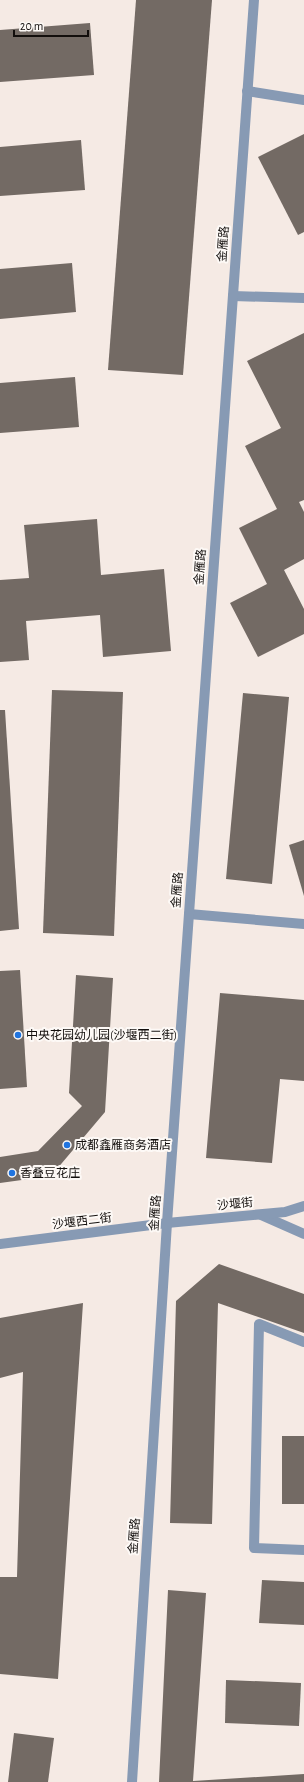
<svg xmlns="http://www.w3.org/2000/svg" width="304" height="1782" viewBox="0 0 304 1782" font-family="'Alegreya Sans','Noto Sans SC',sans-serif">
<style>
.building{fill:#736a64}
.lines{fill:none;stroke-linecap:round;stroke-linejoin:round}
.minor{stroke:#879ab4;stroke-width:10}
.poi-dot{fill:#2074df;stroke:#fdf9f6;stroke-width:1.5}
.labels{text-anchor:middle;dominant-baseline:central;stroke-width:4;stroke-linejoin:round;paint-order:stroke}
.street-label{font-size:12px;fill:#120e0c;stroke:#fdf9f6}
.poi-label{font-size:12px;fill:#120e0c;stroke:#fdf9f6;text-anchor:start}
</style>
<rect width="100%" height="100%" fill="#f5eae4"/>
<g class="building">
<path d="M 136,0 L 212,0 L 183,375 L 108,370 Z"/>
<path d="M 90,23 L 94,75 L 0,82 L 0,30 Z"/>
<path d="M 304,134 L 304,232 L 298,235 L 258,157 Z"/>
<path d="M 81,140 L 85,190 L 0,196 L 0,147 Z"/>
<path d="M 72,263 L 76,312 L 0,319 L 0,269 Z"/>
<path d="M 304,333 L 304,500 L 299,502 L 304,512 L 304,559 L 284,570 L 304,609 L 304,634 L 258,657 L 230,603 L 267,584 L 239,528 L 277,509 L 245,446 L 281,428 L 247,361 Z"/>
<path d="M 75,377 L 79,427 L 0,433 L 0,383 Z"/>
<path d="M 97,519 L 101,575 L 164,569 L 171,651 L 103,657 L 100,615 L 26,621 L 29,660 L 0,662 L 0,580 L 29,578 L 24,525 Z"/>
<path d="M 52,690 L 123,692 L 114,936 L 43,933 Z"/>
<path d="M 243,693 L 289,697 L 272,884 L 226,879 Z"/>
<path d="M 0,710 L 5,710 L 19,929 L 0,931 Z"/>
<path d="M 304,840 L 304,896 L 289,845 Z"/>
<path d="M 20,970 L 27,1087 L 0,1089 L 0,971 Z"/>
<path d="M 76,975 L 113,978 L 105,1112 L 51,1176 L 0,1183 L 0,1157 L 38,1151 L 82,1106 L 69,1093 Z"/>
<path d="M 220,993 L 304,1000 L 304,1081 L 280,1079 L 272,1163 L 206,1158 Z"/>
<path d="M 219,1264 L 304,1294 L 304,1333 L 218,1303 L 212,1524 L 170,1523 L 176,1301 Z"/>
<path d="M 83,1303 L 58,1679 L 0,1674 L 0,1577 L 17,1577 L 23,1372 L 0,1378 L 0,1318 Z"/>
<rect x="282" y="1436" width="22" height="68"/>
<path d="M 262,1580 L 304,1582 L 304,1625 L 259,1623 Z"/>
<path d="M 168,1590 L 206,1593 L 193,1781 L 304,1774 L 304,1782 L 159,1782 Z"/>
<path d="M 226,1680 L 301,1683 L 299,1726 L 225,1723 Z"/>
<path d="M 14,1733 L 54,1738 L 48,1782 L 8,1782 Z"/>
</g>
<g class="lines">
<g class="minor">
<path d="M 247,91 L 304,100"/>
<path d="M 233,296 L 304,298"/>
<path d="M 189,914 L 304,924"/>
<path d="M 261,1215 L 304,1234"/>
<path d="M 0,1244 L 167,1223 L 285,1212 L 304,1206"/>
<path d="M 304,1342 L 259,1324 L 254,1548 L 304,1550"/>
<path d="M 132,1782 L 167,1223 L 254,0"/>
</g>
</g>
<g class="poi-dot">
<circle cx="18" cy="1035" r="4"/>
<circle cx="67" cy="1145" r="4"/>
<circle cx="12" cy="1173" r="4"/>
</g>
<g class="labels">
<g class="street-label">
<text transform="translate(223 244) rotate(-86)">金雁路</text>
<text transform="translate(200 567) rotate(-86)">金雁路</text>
<text transform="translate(177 890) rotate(-86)">金雁路</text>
<text transform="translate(235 1204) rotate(-6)">沙堰街</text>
<text transform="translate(155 1213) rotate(-86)">金雁路</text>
<text transform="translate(82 1221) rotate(-7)">沙堰西二街</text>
<text transform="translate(134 1536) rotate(-86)">金雁路</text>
</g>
<g class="poi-label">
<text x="26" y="1035">中央花园幼儿园(沙堰西二街)</text>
<text x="75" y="1145">成都鑫雁商务酒店</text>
<text x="20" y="1173">香叠豆花庄</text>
</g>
</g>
<path d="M14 30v6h74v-6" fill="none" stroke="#120e0c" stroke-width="2"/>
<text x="20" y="30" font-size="12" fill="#120e0c" stroke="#fdf9f6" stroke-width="3" paint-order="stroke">20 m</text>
</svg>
